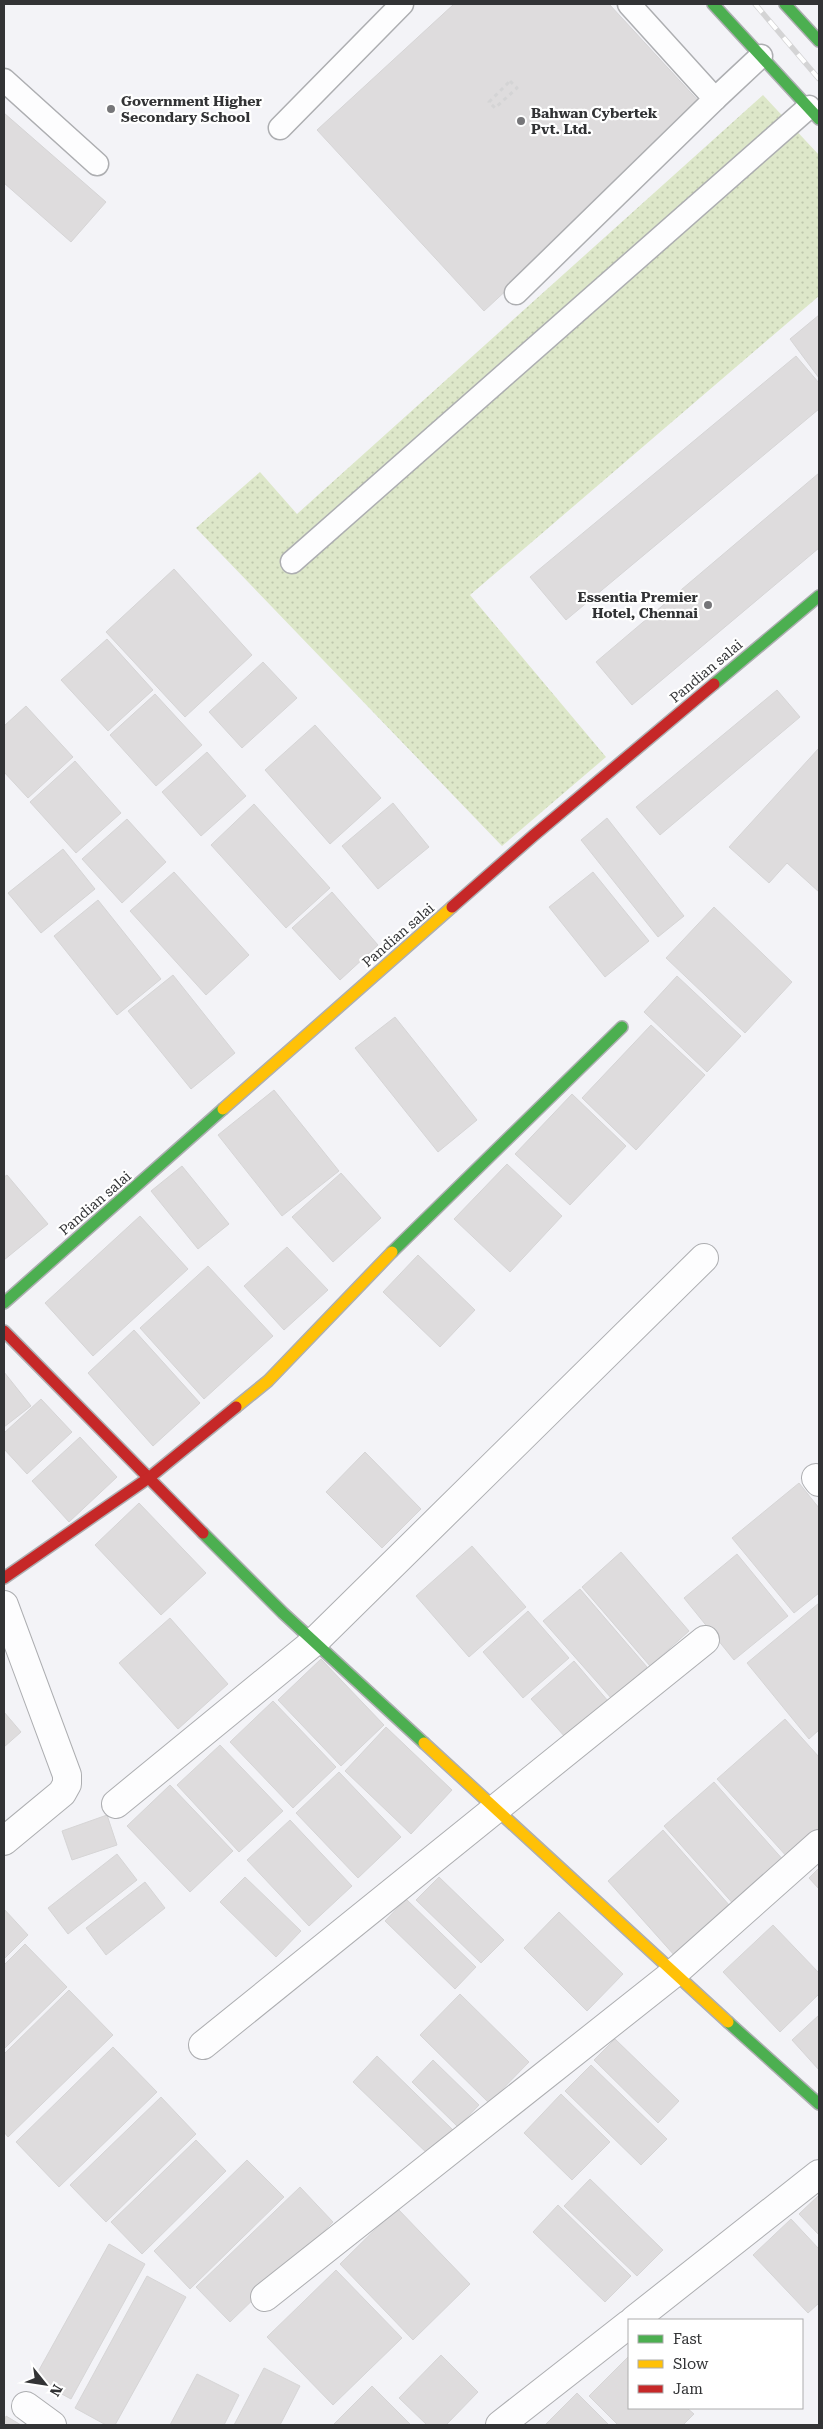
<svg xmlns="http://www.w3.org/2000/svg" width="823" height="2429" viewBox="0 0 823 2429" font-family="'Roboto Serif',serif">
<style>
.grass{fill:url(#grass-dots)}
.building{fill:#dedcdd;stroke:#d6d5d6}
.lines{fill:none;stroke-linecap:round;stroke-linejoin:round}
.lane-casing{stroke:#adaeb1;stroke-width:25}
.street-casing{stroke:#adaeb1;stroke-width:30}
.fast-casing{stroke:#adaeb1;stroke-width:14}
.slow-casing{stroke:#adaeb1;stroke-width:14}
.jam-casing{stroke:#adaeb1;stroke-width:14}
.path{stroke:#d4d4d5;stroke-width:3;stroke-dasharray:4 4;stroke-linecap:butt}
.lane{stroke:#fdfdfe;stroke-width:22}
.street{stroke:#fdfdfe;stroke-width:28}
.fast{stroke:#4caf50;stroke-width:11}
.slow{stroke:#ffc107;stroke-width:11}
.jam{stroke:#c62828;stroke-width:11}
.rail-casing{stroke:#d4d4d5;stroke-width:5.5}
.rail{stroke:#fff;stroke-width:4;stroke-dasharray:11;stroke-linecap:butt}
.poi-dot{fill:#767679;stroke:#fff;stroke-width:2}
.labels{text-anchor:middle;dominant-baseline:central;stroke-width:4.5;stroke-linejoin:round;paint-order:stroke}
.poi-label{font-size:14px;font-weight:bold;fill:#323335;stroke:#fff;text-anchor:start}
.street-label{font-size:14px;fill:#323335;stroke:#fff}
</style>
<defs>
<pattern id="grass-dots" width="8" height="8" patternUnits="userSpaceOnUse" patternTransform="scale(1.25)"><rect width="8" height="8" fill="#dde7c9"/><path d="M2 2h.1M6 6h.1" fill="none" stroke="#bec7ad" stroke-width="1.8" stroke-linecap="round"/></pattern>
</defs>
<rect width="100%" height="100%" fill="#f3f3f7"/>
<path class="grass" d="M 763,95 L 819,155 L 819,296 L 470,595 L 606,757 L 502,846 L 196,528 L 260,472 L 297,514 Z"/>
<g class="building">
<path d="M 454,4 L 609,4 L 704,107 L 484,311 L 317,130 Z"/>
<path d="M 4,113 L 106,202 L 71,242 L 4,183 Z"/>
<path d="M 819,315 L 819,378 L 790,339 Z"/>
<path d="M 796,356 L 819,383 L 819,409 L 566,620 L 530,577 Z"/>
<path d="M 819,473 L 819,548 L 632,705 L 596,662 Z"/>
<path d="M 174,569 L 252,655 L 185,717 L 106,632 Z"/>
<path d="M 107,639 L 153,690 L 108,731 L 61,680 Z"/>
<path d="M 263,662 L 297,698 L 242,748 L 209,712 Z"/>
<path d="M 777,690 L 800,717 L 660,835 L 636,807 Z"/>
<path d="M 155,694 L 202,745 L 156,786 L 110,735 Z"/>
<path d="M 26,706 L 73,757 L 28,798 L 4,772 L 4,726 Z"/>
<path d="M 315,725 L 381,798 L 330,844 L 265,770 Z"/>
<path d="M 819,748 L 819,892 L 787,863 L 769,883 L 729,847 Z"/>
<path d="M 207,752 L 246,796 L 201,836 L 162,792 Z"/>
<path d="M 75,761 L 121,813 L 76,853 L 30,802 Z"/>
<path d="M 393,803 L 429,847 L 378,889 L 342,846 Z"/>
<path d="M 254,804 L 330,888 L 286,928 L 211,845 Z"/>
<path d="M 607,818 L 684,916 L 658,937 L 581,840 Z"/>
<path d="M 127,819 L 166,862 L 122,903 L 82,859 Z"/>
<path d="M 63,849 L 95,889 L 41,933 L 8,893 Z"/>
<path d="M 174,872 L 249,955 L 206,995 L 130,911 Z"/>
<path d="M 593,872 L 649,941 L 605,977 L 549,907 Z"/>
<path d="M 332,892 L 378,945 L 340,980 L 292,928 Z"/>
<path d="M 98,900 L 161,979 L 117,1015 L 54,936 Z"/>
<path d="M 714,907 L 792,982 L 745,1033 L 666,958 Z"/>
<path d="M 173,975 L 235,1053 L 191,1089 L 128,1011 Z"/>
<path d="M 677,976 L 741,1036 L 707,1072 L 644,1012 Z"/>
<path d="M 395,1017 L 477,1120 L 438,1152 L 355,1048 Z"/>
<path d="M 651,1025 L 705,1075 L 636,1150 L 582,1098 Z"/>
<path d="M 274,1090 L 339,1171 L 282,1216 L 218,1135 Z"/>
<path d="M 572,1094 L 626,1146 L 570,1205 L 515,1154 Z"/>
<path d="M 507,1164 L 562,1216 L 510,1272 L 454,1219 Z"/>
<path d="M 182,1166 L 229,1224 L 198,1249 L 151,1191 Z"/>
<path d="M 341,1173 L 381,1218 L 333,1262 L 292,1217 Z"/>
<path d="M 7,1175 L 48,1224 L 4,1260 L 4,1177 Z"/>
<path d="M 140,1216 L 188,1269 L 93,1356 L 45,1303 Z"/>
<path d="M 287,1247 L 328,1290 L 284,1330 L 244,1286 Z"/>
<path d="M 418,1255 L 475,1310 L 440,1347 L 383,1292 Z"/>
<path d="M 208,1266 L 273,1336 L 204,1399 L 140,1328 Z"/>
<path d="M 134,1330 L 200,1403 L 153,1446 L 88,1373 Z"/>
<path d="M 4,1372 L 31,1406 L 4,1427 Z"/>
<path d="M 41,1399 L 72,1432 L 27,1474 L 4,1449 L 4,1433 Z"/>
<path d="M 80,1437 L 117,1477 L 69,1522 L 32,1481 Z"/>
<path d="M 365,1452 L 421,1509 L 382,1548 L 326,1492 Z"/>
<path d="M 799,1483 L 819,1508 L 819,1593 L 794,1613 L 732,1538 Z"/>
<path d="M 139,1503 L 206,1573 L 161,1615 L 95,1545 Z"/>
<path d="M 472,1546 L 526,1607 L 469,1657 L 416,1596 Z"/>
<path d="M 621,1552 L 689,1631 L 650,1666 L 582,1587 Z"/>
<path d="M 737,1554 L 788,1616 L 734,1660 L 684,1598 Z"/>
<path d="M 580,1589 L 647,1667 L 612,1699 L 543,1621 Z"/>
<path d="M 819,1603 L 819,1730 L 809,1739 L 747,1663 Z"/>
<path d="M 528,1611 L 569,1658 L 523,1698 L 483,1652 Z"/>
<path d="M 170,1618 L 228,1684 L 178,1729 L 119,1663 Z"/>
<path d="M 321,1659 L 384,1725 L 341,1766 L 278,1700 Z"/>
<path d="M 574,1661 L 608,1701 L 566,1738 L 531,1699 Z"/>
<path d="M 273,1701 L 336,1767 L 293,1808 L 230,1742 Z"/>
<path d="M 4,1712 L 21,1732 L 4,1747 Z"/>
<path d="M 785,1719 L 819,1757 L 819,1830 L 788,1858 L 717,1779 Z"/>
<path d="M 386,1727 L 452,1790 L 411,1834 L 345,1771 Z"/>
<path d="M 220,1745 L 283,1811 L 239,1852 L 177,1785 Z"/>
<path d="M 339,1772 L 401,1837 L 358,1878 L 296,1813 Z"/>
<path d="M 714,1782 L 785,1862 L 736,1907 L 664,1826 Z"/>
<path d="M 170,1785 L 233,1851 L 190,1892 L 127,1826 Z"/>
<path d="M 107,1815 L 117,1845 L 72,1860 L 62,1831 Z"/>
<path d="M 290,1820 L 352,1886 L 309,1926 L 247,1860 Z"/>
<path d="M 663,1830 L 730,1906 L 675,1956 L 608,1881 Z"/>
<path d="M 117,1854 L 137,1880 L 68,1934 L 48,1908 Z"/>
<path d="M 819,1868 L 819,1889 L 809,1878 Z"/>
<path d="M 245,1877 L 301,1931 L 276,1957 L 220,1902 Z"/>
<path d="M 439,1877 L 504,1940 L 481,1963 L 416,1900 Z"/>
<path d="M 145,1882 L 165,1908 L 106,1955 L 86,1928 Z"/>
<path d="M 406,1899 L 476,1967 L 455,1989 L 385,1921 Z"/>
<path d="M 4,1909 L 28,1935 L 4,1959 Z"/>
<path d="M 559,1912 L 623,1974 L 587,2011 L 524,1948 Z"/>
<path d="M 773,1925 L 819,1973 L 819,1994 L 780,2032 L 723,1972 Z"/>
<path d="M 25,1944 L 67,1987 L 4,2049 L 4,1965 Z"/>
<path d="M 69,1990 L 113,2035 L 8,2137 L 4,2132 L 4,2054 Z"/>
<path d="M 460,1994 L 529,2062 L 489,2103 L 420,2035 Z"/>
<path d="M 819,2015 L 819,2070 L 792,2040 Z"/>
<path d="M 615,2039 L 679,2101 L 658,2123 L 594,2060 Z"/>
<path d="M 113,2047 L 157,2092 L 59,2187 L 16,2142 Z"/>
<path d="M 377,2056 L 454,2131 L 430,2156 L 353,2082 Z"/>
<path d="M 433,2060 L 479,2105 L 458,2127 L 412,2082 Z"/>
<path d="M 591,2065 L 667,2139 L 641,2165 L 565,2091 Z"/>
<path d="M 561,2094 L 610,2142 L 572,2180 L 524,2133 Z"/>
<path d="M 161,2097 L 196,2134 L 106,2222 L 70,2185 Z"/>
<path d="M 196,2140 L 226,2171 L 142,2254 L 111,2222 Z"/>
<path d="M 247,2160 L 284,2197 L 190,2289 L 154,2251 Z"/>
<path d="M 590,2179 L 663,2250 L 637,2276 L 564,2206 Z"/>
<path d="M 300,2187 L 333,2222 L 230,2322 L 196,2287 Z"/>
<path d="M 819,2195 L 819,2235 L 799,2214 Z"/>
<path d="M 558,2205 L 631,2276 L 605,2302 L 533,2232 Z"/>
<path d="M 397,2208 L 470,2284 L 413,2340 L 340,2264 Z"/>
<path d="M 791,2219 L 819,2249 L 819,2303 L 808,2313 L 753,2255 Z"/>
<path d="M 109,2244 L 145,2264 L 71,2399 L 34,2379 Z"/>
<path d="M 336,2270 L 402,2338 L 333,2405 L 267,2337 Z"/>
<path d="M 147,2276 L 186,2297 L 115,2425 L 106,2425 L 75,2408 Z"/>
<path d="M 441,2355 L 478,2392 L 446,2425 L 427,2425 L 399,2398 Z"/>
<path d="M 629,2356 L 629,2408 L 687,2408 L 694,2414 L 683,2425 L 618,2425 L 589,2396 Z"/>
<path d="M 264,2368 L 300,2386 L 280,2425 L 234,2425 Z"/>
<path d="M 197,2374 L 239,2395 L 224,2425 L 170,2425 Z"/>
<path d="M 372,2386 L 411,2425 L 333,2425 Z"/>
<path d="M 577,2393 L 609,2425 L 545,2425 Z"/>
<path d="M 6,2416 L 21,2425 L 4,2425 Z"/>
</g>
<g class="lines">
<g class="lane-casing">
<g id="lane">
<path d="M 629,4 L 715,99 L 761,56"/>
<path d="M 4,80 L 97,164"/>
<path d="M 280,128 L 402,4"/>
<path d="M 516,293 L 715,99"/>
<path d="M 292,562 L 809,107"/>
</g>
</g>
<g class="street-casing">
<g id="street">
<path d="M 816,1478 L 819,1482"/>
<path d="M 4,1605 L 67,1775 L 67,1784 L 62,1793 L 4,1841"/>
<path d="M 116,1804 L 314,1642 L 704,1258"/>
<path d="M 203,2045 L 705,1640"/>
<path d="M 265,2297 L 674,1973 L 819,1844"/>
<path d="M 634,2320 L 819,2174"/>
<path d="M 26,2406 L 52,2425"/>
<path d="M 500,2425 L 629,2324"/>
</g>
</g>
<g class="fast-casing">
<g id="fast">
<path d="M 713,4 L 819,119"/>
<path d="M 785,4 L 819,41"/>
<path d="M 714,684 L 819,596"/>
<path d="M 392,1252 L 622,1027"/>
<path d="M 4,1303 L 223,1109"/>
<path d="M 203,1533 L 283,1613 L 424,1743"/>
<path d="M 728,2022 L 819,2104"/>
</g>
</g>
<g class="slow-casing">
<g id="slow">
<path d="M 223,1109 L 452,907"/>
<path d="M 236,1407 L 268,1381 L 392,1252"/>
<path d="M 424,1743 L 728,2022"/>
</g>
</g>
<g class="jam-casing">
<g id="jam">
<path d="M 452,907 L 533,836 L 714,684"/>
<path d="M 4,1331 L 203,1533"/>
<path d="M 4,1578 L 150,1477 L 236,1407"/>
</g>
</g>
<path class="path" d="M 510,81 L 517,88 L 495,108 L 489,102 Z"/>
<use href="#lane" class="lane"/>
<use href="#street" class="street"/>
<use href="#fast" class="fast"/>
<use href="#slow" class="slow"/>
<use href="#jam" class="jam"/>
<g class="rail-casing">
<path id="rail" d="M 755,4 L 819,79"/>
</g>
<use href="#rail" class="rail"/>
</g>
<g class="poi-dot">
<circle cx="111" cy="109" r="5"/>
<circle cx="521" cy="121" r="5"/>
<circle cx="708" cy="605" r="5"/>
</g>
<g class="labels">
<g class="poi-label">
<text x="121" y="101">Government Higher<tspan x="121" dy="16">Secondary School</tspan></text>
<text x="531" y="113">Bahwan Cybertek<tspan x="531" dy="16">Pvt. Ltd.</tspan></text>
<text x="698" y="597" text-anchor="end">Essentia Premier<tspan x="698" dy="16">Hotel, Chennai</tspan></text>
</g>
<g class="street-label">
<text transform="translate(706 671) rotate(-40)">Pandian salai</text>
<text transform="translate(398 935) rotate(-41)">Pandian salai</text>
<text transform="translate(95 1203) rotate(-41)">Pandian salai</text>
</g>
</g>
<rect width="823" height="2429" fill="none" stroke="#323335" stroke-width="10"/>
<rect x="628" y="2319" width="175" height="90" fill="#ffffff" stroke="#adadae"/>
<rect x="638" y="2335" width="25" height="8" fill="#4caf50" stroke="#adadae"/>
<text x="673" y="2344" font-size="15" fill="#323335">Fast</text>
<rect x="638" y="2360" width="25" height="8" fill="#ffc107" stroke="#adadae"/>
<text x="673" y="2369" font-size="15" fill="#323335">Slow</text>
<rect x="638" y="2385" width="25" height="8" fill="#c62828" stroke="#adadae"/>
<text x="673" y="2394" font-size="15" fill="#323335">Jam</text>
<g transform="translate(45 2384) rotate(120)" stroke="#ffffff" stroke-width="4" paint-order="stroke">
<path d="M0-4L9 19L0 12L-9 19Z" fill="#323335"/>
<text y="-8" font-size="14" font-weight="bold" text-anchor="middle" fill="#323335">N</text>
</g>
</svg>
